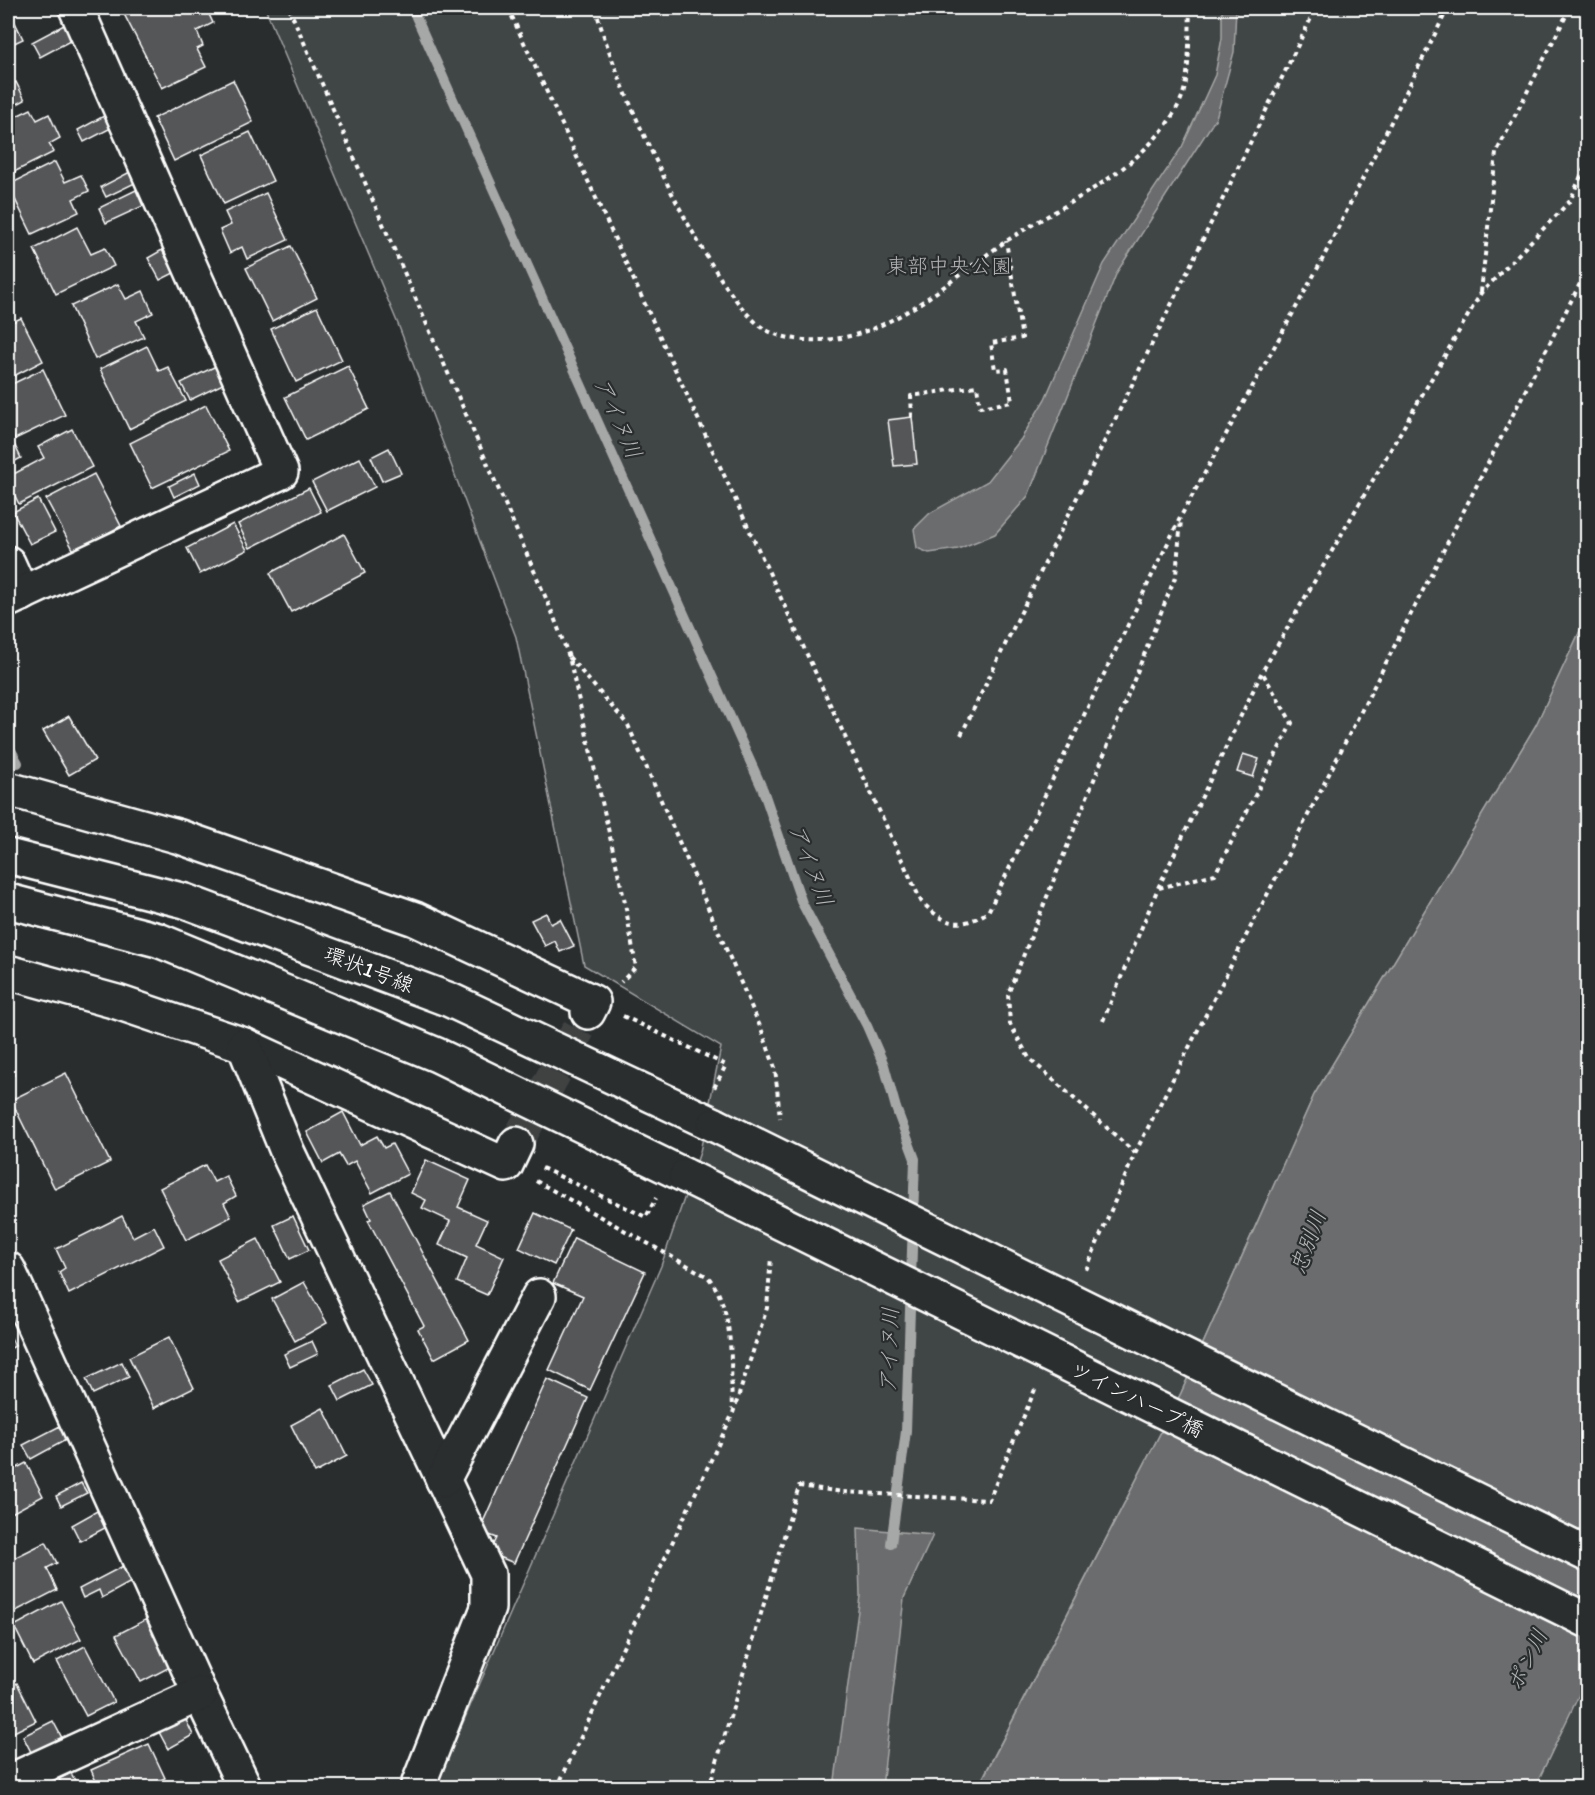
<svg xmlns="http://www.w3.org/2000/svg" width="1595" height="1795" viewBox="0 0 1595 1795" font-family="Itim,'Klee One',sans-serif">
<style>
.green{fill:#414445;stroke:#a0a2a2;stroke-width:1.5}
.water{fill:#6a6c6d;stroke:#a6a7a7;stroke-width:1.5}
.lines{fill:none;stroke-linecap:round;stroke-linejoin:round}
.stream{stroke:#a6a7a7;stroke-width:10}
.building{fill:#555758;stroke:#fff;stroke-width:1.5}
.minor-tunnel{stroke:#3f4243;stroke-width:33;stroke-dasharray:33 16;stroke-linecap:butt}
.minor-casing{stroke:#fff;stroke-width:38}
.major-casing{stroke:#fff;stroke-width:38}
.path{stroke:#fff;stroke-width:4;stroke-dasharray:4.5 4.5;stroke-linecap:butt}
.minor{stroke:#2a2d2e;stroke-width:33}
.major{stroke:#2a2d2e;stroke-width:33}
.major-bridge-casing{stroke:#fff;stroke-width:38;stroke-linecap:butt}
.major-bridge{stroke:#2a2d2e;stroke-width:33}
.labels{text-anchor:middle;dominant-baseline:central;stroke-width:4.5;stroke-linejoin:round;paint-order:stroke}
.park-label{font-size:21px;fill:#b3b4b5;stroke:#2a2d2e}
.street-label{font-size:21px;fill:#fff;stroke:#2a2d2e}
.water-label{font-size:22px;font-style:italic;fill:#b4b6b6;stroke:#2a2d2e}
</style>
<rect width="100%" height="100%" fill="#2a2d2e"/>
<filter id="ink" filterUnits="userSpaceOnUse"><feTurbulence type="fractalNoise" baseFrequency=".0167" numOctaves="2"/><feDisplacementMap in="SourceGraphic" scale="12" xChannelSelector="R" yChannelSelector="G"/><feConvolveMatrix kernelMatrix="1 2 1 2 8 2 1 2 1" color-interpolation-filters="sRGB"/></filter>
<g filter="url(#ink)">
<g class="green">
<path d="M 265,8 L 1587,8 L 1587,616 L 1536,725 L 1314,1095 L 1181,1393 L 978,1787 L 435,1787 L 661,1266 L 700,1152 L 721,1047 L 584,965 L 516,637 L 398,324 Z"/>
<path d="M 1587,1676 L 1587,1787 L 1535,1787 Z"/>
</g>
<g class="water">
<path d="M 1222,8 L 1236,8 L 1234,52 L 1216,118 L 1117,272 L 1028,496 L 995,534 L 958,549 L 929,553 L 917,548 L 914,529 L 930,513 L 988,481 L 1021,439 L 1045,399 L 1104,264 L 1182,147 L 1215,75 L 1222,38 Z"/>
<path d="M 1587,616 L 1588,1676 L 1535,1787 L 978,1788 L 1181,1393 L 1314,1095 L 1536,725 Z"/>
<path d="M 858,1528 L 933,1535 L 904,1598 L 882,1787 L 834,1787 L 860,1596 Z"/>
</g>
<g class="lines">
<g class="stream">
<path d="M 412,8 L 763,790 L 802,903 L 867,1026 L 884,1065 L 896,1108 L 915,1159 L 906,1431 L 891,1544"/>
<path d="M 8,745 L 18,763"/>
</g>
</g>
<g class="building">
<path d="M 8,8 L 23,39 L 8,46 Z"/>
<path d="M 132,8 L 206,8 L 213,23 L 197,31 L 203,46 L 197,49 L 206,67 L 162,88 L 123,12 Z"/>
<path d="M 64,25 L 72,40 L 40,57 L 32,42 Z"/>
<path d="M 233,80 L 253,122 L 174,161 L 154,118 Z"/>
<path d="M 16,82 L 25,100 L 8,109 L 8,86 Z"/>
<path d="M 31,109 L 37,120 L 49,114 L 60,138 L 49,144 L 54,152 L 10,174 L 8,170 L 8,120 Z"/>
<path d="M 104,116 L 111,128 L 84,142 L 78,130 Z"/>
<path d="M 250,132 L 273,181 L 224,204 L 201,155 Z"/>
<path d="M 55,162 L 65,182 L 81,175 L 89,191 L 73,199 L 79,212 L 32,234 L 8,185 Z"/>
<path d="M 130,172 L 135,183 L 106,197 L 101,187 Z"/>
<path d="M 136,190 L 143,206 L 106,223 L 99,208 Z"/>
<path d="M 266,193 L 288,240 L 247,259 L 242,247 L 230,253 L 220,230 L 231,225 L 225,212 Z"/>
<path d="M 77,227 L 91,254 L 105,248 L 114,266 L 56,294 L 34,249 Z"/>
<path d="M 291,246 L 317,298 L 272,321 L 246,268 Z"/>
<path d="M 162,250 L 174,273 L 160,280 L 148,258 Z"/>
<path d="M 118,284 L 126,299 L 143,291 L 153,313 L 136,321 L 144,337 L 95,359 L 71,306 Z"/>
<path d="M 8,294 L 13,305 L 8,308 Z"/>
<path d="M 317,307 L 342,360 L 296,382 L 271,329 Z"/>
<path d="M 21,318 L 43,361 L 8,379 L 8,324 Z"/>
<path d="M 147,346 L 159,371 L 168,367 L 186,401 L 129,429 L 100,369 Z"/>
<path d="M 216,366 L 225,383 L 190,400 L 181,383 Z"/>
<path d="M 348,366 L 369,409 L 306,440 L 285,397 Z"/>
<path d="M 43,369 L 65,415 L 15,439 L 8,428 L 8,386 Z"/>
<path d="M 206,405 L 229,451 L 152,488 L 130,443 Z"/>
<path d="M 912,417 L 917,464 L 894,466 L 888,420 Z"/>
<path d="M 72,429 L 92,467 L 19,504 L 8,482 L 8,477 L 44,458 L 38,447 Z"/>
<path d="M 14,444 L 21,458 L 8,465 L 8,447 Z"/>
<path d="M 389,448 L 401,473 L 382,481 L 371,457 Z"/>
<path d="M 360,458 L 375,487 L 327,511 L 312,482 Z"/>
<path d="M 195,473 L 200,484 L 174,497 L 169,486 Z"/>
<path d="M 94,474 L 121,526 L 74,551 L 46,499 Z"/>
<path d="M 309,488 L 321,512 L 250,548 L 238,524 Z"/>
<path d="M 38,499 L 55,532 L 30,544 L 13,512 Z"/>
<path d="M 233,524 L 247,550 L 200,574 L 187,548 Z"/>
<path d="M 344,534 L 365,573 L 291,612 L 270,573 Z"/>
<path d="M 69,716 L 95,760 L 69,775 L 43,731 Z"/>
<path d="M 1243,754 L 1259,759 L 1253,777 L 1237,772 Z"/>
<path d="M 546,913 L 551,924 L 560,919 L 574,946 L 560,952 L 555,941 L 545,946 L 531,920 Z"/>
<path d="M 8,1061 L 14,1075 L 8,1078 Z"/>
<path d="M 66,1073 L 110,1162 L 55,1189 L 11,1100 Z"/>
<path d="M 343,1112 L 360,1145 L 377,1136 L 384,1148 L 392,1144 L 408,1174 L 372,1193 L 355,1161 L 346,1166 L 339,1154 L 323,1163 L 307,1132 Z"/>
<path d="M 426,1160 L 470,1180 L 458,1207 L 487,1220 L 476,1244 L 504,1257 L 487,1295 L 457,1282 L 467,1258 L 439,1245 L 450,1221 L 422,1208 L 426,1200 L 411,1193 Z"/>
<path d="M 205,1165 L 214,1182 L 226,1176 L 236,1196 L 224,1203 L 231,1217 L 186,1240 L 160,1188 Z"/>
<path d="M 390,1191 L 469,1340 L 434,1359 L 418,1329 L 424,1326 L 368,1220 L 371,1219 L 364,1204 Z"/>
<path d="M 535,1213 L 571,1230 L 554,1265 L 519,1248 Z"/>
<path d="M 122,1216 L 133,1237 L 154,1226 L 164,1246 L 69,1294 L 59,1272 L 65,1268 L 56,1249 Z"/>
<path d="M 293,1216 L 309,1250 L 290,1259 L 274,1225 Z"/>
<path d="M 574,1238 L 645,1272 L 590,1390 L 549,1370 L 583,1296 L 553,1283 Z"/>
<path d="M 258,1239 L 280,1282 L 239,1302 L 218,1259 Z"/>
<path d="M 304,1282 L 327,1323 L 295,1341 L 272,1299 Z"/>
<path d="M 8,1332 L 15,1346 L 8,1350 Z"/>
<path d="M 169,1337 L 194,1388 L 154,1408 L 129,1357 Z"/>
<path d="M 312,1341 L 318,1354 L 290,1367 L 284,1354 Z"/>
<path d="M 122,1362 L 129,1377 L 93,1394 L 86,1379 Z"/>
<path d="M 363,1369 L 372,1385 L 340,1401 L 332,1385 Z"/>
<path d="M 547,1379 L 588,1398 L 514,1563 L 490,1553 L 497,1538 L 479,1531 Z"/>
<path d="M 323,1408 L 347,1456 L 315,1473 L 291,1425 Z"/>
<path d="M 60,1426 L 66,1440 L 31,1459 L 23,1445 Z"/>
<path d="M 13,1462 L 17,1468 L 26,1463 L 43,1496 L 8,1515 L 8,1465 Z"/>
<path d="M 81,1483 L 87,1493 L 61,1506 L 56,1496 Z"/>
<path d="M 97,1511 L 105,1528 L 80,1541 L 72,1525 Z"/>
<path d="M 46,1542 L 57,1563 L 47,1568 L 57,1590 L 14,1612 L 8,1599 L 8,1561 Z"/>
<path d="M 125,1565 L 133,1581 L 102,1598 L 99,1590 L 83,1598 L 79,1589 Z"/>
<path d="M 61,1601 L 81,1639 L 33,1664 L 14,1626 Z"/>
<path d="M 147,1619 L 172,1666 L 141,1682 L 116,1635 Z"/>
<path d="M 85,1646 L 114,1702 L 86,1716 L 57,1661 Z"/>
<path d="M 17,1683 L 36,1721 L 8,1735 L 8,1688 Z"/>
<path d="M 185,1718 L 193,1735 L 168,1749 L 159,1732 Z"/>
<path d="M 53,1721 L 62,1738 L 32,1754 L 23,1736 Z"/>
<path d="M 149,1744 L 165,1778 L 144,1788 L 99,1788 L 91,1770 Z"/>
<path d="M 71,1773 L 79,1788 L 64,1788 L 59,1779 Z"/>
<path d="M 180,1779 L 185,1788 L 165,1788 Z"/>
</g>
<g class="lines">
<path class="minor-tunnel" d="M 516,1144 L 588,1012"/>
<g class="minor-casing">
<g id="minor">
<path d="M 8,563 L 22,594"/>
<path d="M 8,600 L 281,472 L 76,8"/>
<path d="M 8,789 L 177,836 L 415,919 L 593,1002 L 588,1012"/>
<path d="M 8,972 L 117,1002 L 244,1045 L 506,1165 L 516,1144"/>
<path d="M 244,1045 L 287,1151 L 488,1574 L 488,1608 L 417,1788"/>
<path d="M 8,1269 L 200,1694 L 245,1788"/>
<path d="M 443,1480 L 539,1296"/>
<path d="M 8,1782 L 200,1694"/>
</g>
</g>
<g class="major-casing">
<g id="major">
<path d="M 8,856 L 185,901 L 450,1000 L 715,1125"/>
<path d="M 8,901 L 158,940 L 437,1055 L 686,1176"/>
</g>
</g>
<g class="path">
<path d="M 289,8 L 552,612 L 569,657 L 625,903 L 636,967 L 621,982"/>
<path d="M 508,8 L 921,901 C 944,925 960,930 988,912 L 1181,516 L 1320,264 L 1448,8"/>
<path d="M 596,8 C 608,69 715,305 768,331 C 792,343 828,342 854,335 C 911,319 956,275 1005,242 C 1056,208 1118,182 1158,135 C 1167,125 1179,107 1183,94 C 1190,73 1189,31 1190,8"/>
<path d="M 1481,292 L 1496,153 L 1570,8"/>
<path d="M 912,417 L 911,396 L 977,386 L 980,407 L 1012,402 L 1007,369 L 995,370 L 991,343 L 1022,338 L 1006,241"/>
<path d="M 569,657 L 628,725 L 762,1031 L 775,1068 L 780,1118"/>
<path d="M 961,735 L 1316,8"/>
<path d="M 1159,888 L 1215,874 L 1292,723 L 1262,672"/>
<path d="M 623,1016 L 726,1065 L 714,1088"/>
<path d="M 1103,1021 L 1158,888 L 1262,672 L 1481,293 L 1570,201 L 1588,160"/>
<path d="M 1135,1153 L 1588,268"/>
<path d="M 542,1168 L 646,1217 L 656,1198"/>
<path d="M 536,1181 L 708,1277 C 736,1310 730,1368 732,1409"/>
<path d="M 1086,1270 L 1135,1153 L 1029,1058 L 1010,1024 L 1008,994 L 1176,575 L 1181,520"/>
<path d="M 557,1788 L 733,1413 L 767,1308 L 771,1257"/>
<path d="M 709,1788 L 799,1486 L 843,1492 L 989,1500 L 1036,1387"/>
</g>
<use href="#minor" class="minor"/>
<use href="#major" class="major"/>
<g class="major-bridge-casing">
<g id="major-bridge">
<path d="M 715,1125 L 1588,1555"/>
<path d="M 686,1176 L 1588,1621"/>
</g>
</g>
<use href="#major-bridge" class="major-bridge"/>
</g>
</g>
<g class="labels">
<g class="park-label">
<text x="949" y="265">東部中央公園</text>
</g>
<g class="street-label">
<text transform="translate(369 969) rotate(21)">環状1号線</text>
<text transform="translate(1137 1399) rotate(26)">ツインハープ橋</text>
</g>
<g class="water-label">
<text transform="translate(618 418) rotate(66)">アイヌ川</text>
<text transform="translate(811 865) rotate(69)">アイヌ川</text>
<text transform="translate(1308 1242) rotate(-70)">忠別川</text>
<text transform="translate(889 1350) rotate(-88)">アイヌ川</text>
<text transform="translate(1527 1660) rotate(-64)">ポン川</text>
</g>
</g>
<rect width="1595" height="1795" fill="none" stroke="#2a2d2e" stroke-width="30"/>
<rect x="15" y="15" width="1565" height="1765" fill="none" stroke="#fff" stroke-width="2" filter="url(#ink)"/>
</svg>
